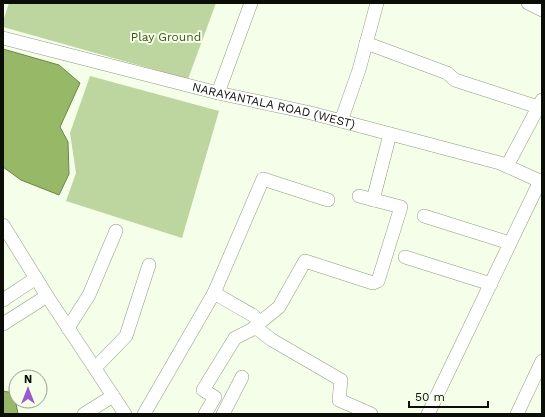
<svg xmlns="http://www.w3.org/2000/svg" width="545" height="417" viewBox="0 0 545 417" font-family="'Work Sans',sans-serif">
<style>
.green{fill:#bdd59e}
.water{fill:#97b866;stroke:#6d8549}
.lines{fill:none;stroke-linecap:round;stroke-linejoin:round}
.minor-casing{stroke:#909b82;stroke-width:14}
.minor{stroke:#fff;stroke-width:13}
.labels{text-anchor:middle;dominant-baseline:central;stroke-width:4;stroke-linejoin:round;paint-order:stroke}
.park-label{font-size:12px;fill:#3f541a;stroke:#f4fee9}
.street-label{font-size:12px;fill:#0a0e06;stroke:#f4fee9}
</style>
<rect width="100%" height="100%" fill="#f4fee9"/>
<g class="green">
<path d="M 9,3 L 216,3 L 188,79 L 3,27 L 3,21 Z"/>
<path d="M 90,76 L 219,111 L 182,238 L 66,201 L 76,173 L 70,133 Z"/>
</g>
<g class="water">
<path d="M 3,49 L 59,65 L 80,83 L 60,127 L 68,142 L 69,174 L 59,195 L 21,180 L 3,167 Z"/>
<path d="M 3,391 L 14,393 L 18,414 L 3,414 Z"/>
</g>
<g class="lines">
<g class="minor-casing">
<g id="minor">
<path d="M 528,3 L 542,10"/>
<path id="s1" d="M 3,38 L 218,93 L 311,113 L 500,163 L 542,182"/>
<path d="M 366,43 L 447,73 L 455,80 L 538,107"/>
<path d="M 218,93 L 251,3"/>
<path d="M 341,121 L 359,70 L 377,3"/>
<path d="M 507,166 L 542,100"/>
<path d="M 373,200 L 390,134"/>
<path d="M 424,216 L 510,243"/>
<path d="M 3,225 L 47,296 L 125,414"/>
<path d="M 405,257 L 491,284"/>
<path d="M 214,293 L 254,316"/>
<path d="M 3,300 L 36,278"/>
<path d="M 3,324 L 47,296"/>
<path d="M 255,327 L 272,340 L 341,380 L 339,400 L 371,414"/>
<path d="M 68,328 L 89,295 L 116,231"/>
<path d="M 95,368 L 126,336 L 149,265"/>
<path d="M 84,414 L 113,396"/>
<path d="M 144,414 L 214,293 L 263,179 L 328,200"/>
<path d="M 205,414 L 215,397 L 203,390 L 235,338 L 251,330 L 279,307 L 305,261 L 373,283 L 378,281 L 401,207 L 359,196"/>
<path d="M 223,414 L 242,377"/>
<path d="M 428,414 L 540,181"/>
<path d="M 517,414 L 542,361"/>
</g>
</g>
<use href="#minor" class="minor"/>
</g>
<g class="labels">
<g class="park-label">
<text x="166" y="37">Play Ground</text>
</g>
<g class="street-label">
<text stroke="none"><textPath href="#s1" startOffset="279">NARAYANTALA ROAD (WEST)</textPath></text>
</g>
</g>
<rect width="545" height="417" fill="none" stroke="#0a0e06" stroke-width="8"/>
<g transform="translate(28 389)"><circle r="19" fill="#f4fee9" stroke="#969e8e"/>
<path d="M0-3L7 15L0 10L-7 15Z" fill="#9a59cf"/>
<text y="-6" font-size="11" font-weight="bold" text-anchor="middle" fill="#0a0e06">N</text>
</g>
<path d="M409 401v6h79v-6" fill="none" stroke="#0a0e06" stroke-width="2"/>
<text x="415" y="401" font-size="12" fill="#0a0e06" stroke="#f4fee9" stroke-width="3" paint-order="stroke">50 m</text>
</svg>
